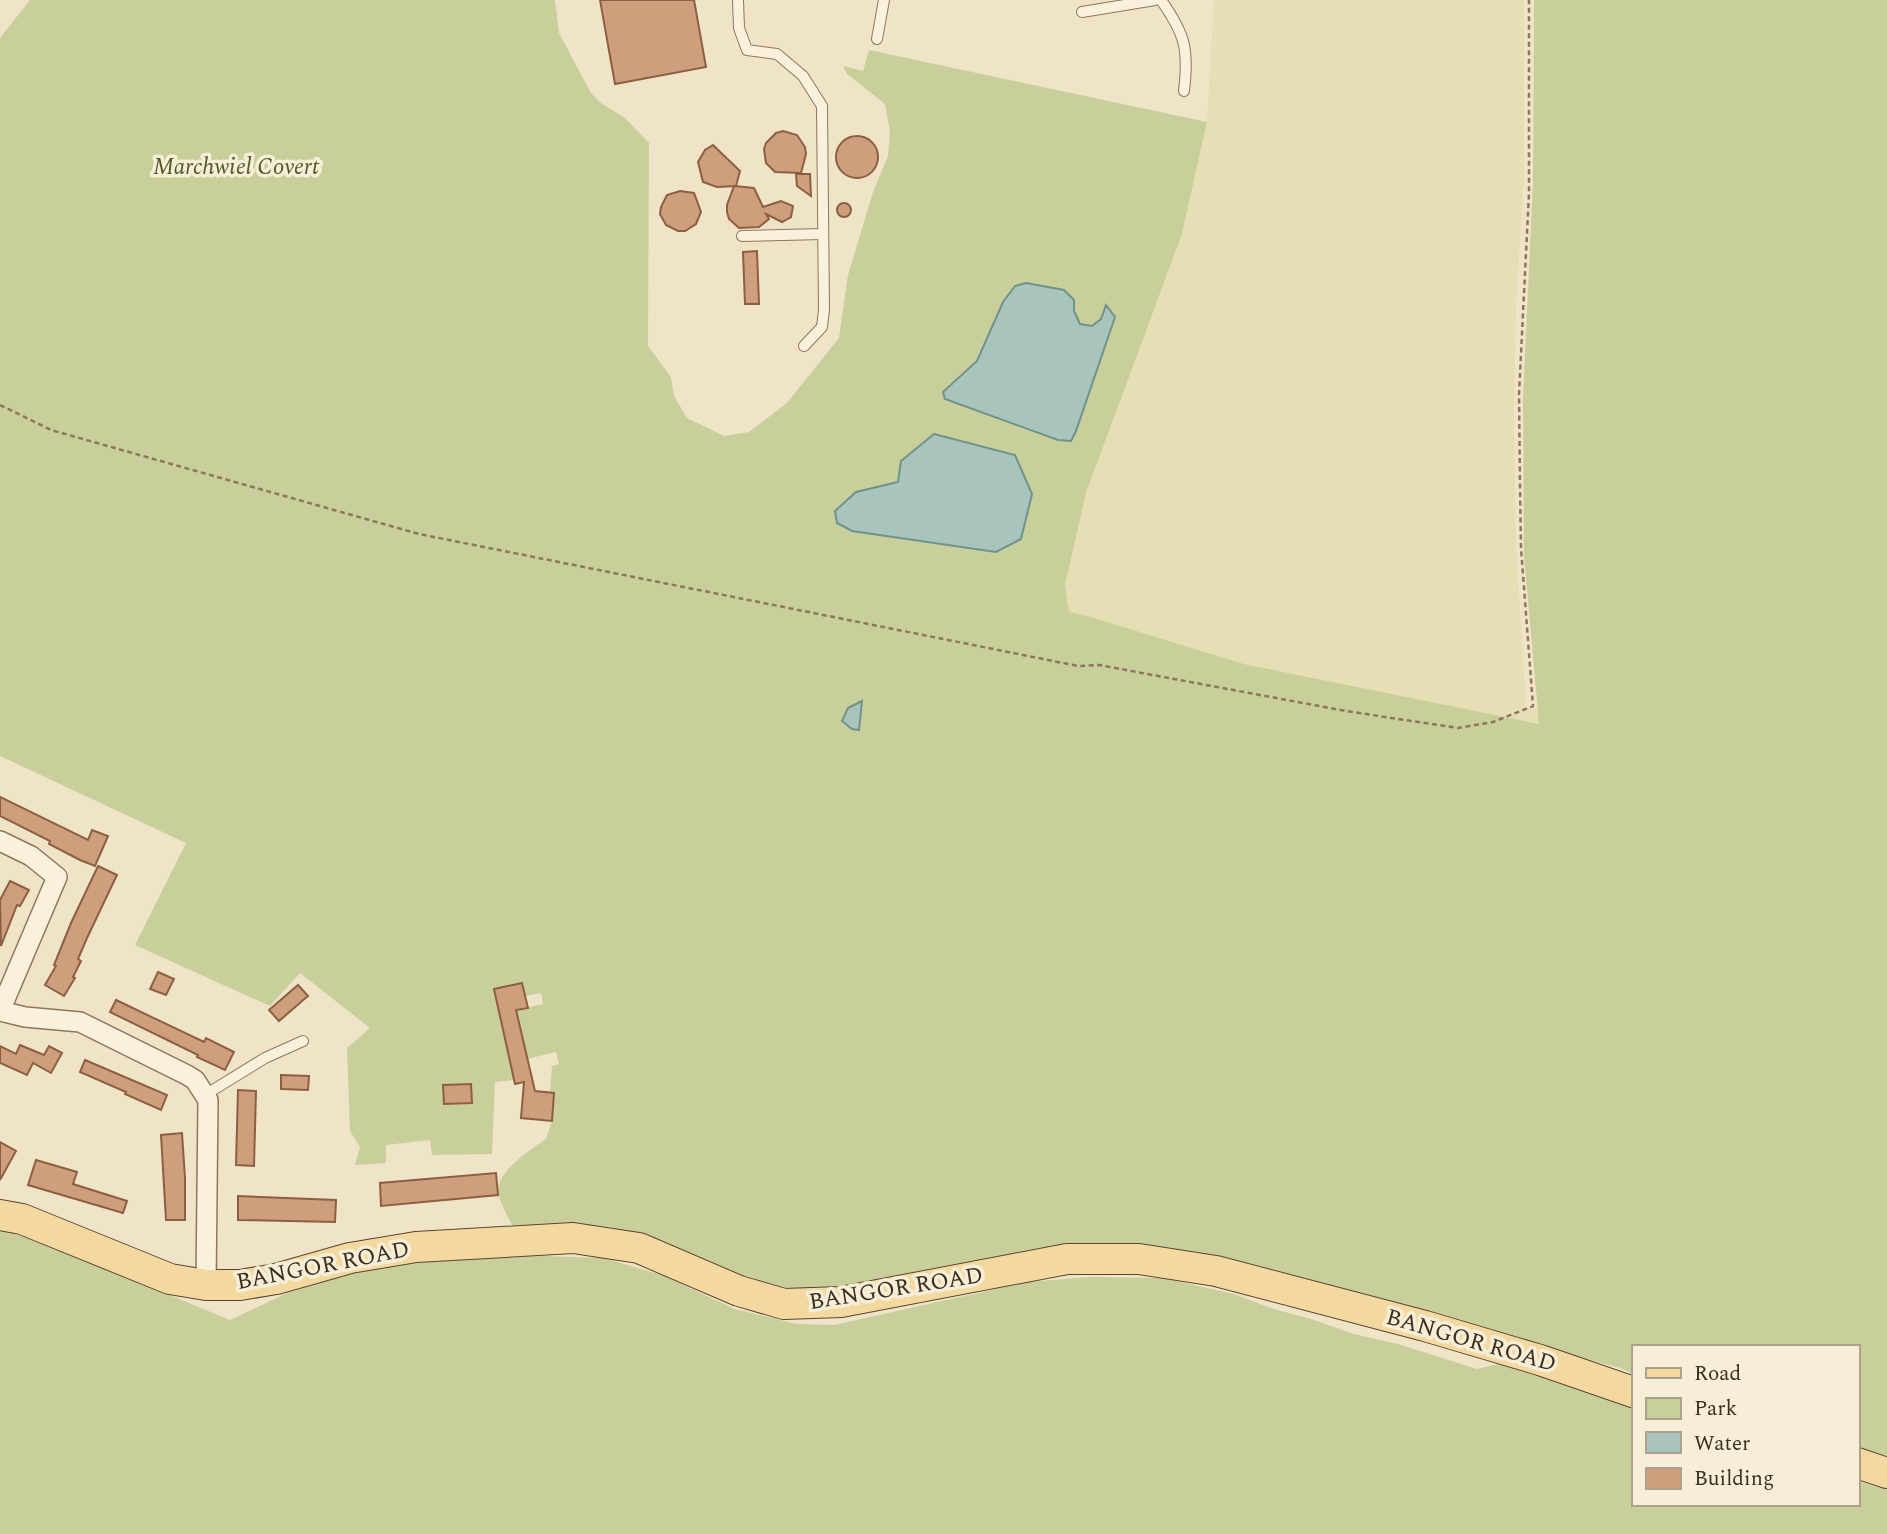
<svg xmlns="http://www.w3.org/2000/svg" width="1887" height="1534" viewBox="0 0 1887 1534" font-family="Spectral,serif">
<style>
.farmland{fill:#e6deb5}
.green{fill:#c9cf9b;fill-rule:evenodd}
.water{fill:#a9c4bc;stroke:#6f938a;stroke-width:2}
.building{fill:#cf9f7d;stroke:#8d5f41;stroke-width:2}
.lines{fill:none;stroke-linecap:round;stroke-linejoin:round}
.service-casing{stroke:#8d765c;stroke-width:12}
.minor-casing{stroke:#8d765c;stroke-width:22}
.primary-casing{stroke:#5b4430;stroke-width:32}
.path{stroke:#8d765c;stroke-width:2.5;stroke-dasharray:5 3.5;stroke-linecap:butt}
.service{stroke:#faf1dc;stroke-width:10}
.minor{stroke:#faf1dc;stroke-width:19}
.primary{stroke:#f3d9a0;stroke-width:30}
.labels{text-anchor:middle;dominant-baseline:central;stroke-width:7;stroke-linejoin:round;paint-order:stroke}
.park-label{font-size:23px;font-style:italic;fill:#4d5a26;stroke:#f7eed8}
.street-label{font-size:23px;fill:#3d2e20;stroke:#f7eed8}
</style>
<rect width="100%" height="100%" fill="#f0e4c8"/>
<path class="farmland" d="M 1214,0 L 1524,0 L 1524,175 L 1516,307 L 1514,413 L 1516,543 L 1526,707 L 1538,708 L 1540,724 L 1244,664 L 1091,617 L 1069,612 L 1065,585 L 1086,493 L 1182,234 L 1207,122 Z"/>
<g class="green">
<path d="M 30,0 L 555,0 L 559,33 L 591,93 L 601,103 L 625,118 L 649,143 L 648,346 L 671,377 L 674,396 L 687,418 L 724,436 L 749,432 L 787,403 L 839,338 L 848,275 L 873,192 L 888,156 L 890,132 L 885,104 L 847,74 L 843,66 L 863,71 L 869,50 L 1207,122 L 1182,234 L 1086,493 L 1065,585 L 1069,612 L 1091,617 L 1244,664 L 1539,724 L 1524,555 L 1523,397 L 1533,183 L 1534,0 L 1887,0 L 1887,1456 L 1857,1448 L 1857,1347 L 1633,1347 L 1633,1374 L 1620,1368 L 1412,1313 L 1271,1271 L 909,1274 L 814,1291 L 757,1287 L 515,1231 C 512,1224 500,1203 499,1196 C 492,1174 531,1149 546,1139 L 552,1121 L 554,1094 L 550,1093 L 552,1066 L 559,1064 L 556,1052 L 527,1059 L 516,1010 L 543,1004 L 541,993 L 525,996 L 522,983 L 494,989 L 514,1080 L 495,1082 L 492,1154 L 432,1155 L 430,1140 L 386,1145 L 386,1163 L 355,1165 L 360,1147 L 350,1131 L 347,1048 L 370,1028 L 300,973 L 270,1006 L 135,945 L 186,843 L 0,756 L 0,38 ZM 1074,300 L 1074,311 L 1080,324 L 1092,326 L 1101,319 L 1115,317 L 1076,431 L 1071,441 L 944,392 L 977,361 L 991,333 ZM 898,482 L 995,552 L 918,541 Z"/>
<path d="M 0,1230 L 43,1242 L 230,1320 L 287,1293 L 363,1269 L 421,1261 L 516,1255 L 604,1258 L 662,1275 L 735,1309 L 797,1324 L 834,1325 L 1027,1282 L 1089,1277 L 1163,1278 L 1234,1294 L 1274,1309 L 1311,1319 L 1354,1334 L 1398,1344 L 1477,1369 L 1501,1363 L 1633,1408 L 1633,1504 L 1857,1504 L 1857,1481 L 1887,1490 L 1887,1534 L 0,1534 Z"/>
</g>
<g class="water">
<path d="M 1026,283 L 1064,290 L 1074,300 L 1074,311 L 1080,324 L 1092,326 L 1101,319 L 1106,305 L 1115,317 L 1076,431 L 1071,441 L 1058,440 L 945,399 L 943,392 L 977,361 L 1003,302 L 1015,286 Z"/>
<path d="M 934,434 L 1015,455 L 1032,494 L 1021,539 L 996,552 L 852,531 L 837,523 L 835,511 L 856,492 L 898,482 L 901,461 Z"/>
<path d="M 862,701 L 859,730 L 852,729 L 842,721 L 848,708 Z"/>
</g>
<g class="building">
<path d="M 600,0 L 694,0 L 706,67 L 615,84 Z"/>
<path d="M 783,131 L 797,135 L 805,147 L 806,154 L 801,173 L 775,172 L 766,163 L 764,149 L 766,143 L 776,133 Z"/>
<circle cx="857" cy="157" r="21"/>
<path d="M 713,145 L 740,171 L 736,186 L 717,187 L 703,182 L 698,162 L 705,150 Z"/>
<path d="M 796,174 L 810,174 L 811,196 L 797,186 Z"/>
<path d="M 734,186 L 754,188 L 763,207 L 781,201 L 793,206 L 791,217 L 782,222 L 766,214 L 769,219 L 759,227 L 739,228 L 729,219 L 727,212 L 727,205 Z"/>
<path d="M 680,191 L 694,193 L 701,212 L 696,224 L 685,231 L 678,231 L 666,225 L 660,214 L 661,207 L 667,195 Z"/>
<circle cx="844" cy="210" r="7"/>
<path d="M 757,251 L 759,304 L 745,304 L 743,252 Z"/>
<path d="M 0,797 L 88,840 L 92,830 L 108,836 L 95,866 L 80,860 L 49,844 L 50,841 L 0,816 Z"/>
<path d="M 98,866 L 117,875 L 87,938 L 78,959 L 81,961 L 73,977 L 75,978 L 64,996 L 45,985 L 56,966 L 54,965 L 71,923 Z"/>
<path d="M 10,881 L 29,890 L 20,906 L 17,905 L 1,946 L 0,900 Z"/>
<path d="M 158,972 L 174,979 L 166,995 L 150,989 Z"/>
<path d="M 522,983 L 528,1008 L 516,1010 L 535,1091 L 554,1093 L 552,1121 L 521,1118 L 524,1082 L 515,1084 L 494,989 Z"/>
<path d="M 298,985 L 308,996 L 279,1021 L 269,1010 Z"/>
<path d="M 116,1000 L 204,1042 L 206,1038 L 234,1052 L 225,1070 L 197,1057 L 198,1055 L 110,1012 Z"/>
<path d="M 20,1045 L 44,1055 L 49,1046 L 62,1053 L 51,1073 L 33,1063 L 27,1075 L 0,1063 L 0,1046 L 16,1054 Z"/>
<path d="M 85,1060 L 167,1095 L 161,1110 L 125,1094 L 126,1092 L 80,1072 Z"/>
<path d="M 281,1075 L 309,1076 L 308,1090 L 281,1089 Z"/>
<path d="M 471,1084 L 472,1103 L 444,1104 L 443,1085 Z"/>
<path d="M 238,1090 L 256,1091 L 254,1166 L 236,1165 Z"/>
<path d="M 182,1133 L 185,1178 L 185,1220 L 166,1220 L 161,1135 Z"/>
<path d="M 0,1142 L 16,1151 L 0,1180 Z"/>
<path d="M 36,1160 L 77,1172 L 73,1184 L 127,1201 L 123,1213 L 28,1185 Z"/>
<path d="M 496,1173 L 498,1195 L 381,1206 L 380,1183 Z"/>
<path d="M 238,1196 L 336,1200 L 335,1222 L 238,1220 Z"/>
</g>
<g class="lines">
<g class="service-casing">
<g id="service">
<path d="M 738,0 L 739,28 L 747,50 L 777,54 L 803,76 L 822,106 L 824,310 L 822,327 L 804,346"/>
<path d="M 1161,0 C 1185,34 1189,49 1184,91"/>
<path d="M 1082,12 L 1155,0"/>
<path d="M 877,39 L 884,0"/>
<path d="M 742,236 L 823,234"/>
<path d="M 205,1095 L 265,1058 L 303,1041"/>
</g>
</g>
<g class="minor-casing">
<g id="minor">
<path d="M 0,841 L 31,856 L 57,877 L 0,1011"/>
<path d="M 0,1011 L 25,1017 L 80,1022 L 187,1075 L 195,1080 L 208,1100 L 206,1285"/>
</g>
</g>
<g class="primary-casing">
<g id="primary">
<path d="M 0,1215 L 22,1219 L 170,1279 L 206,1285 L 240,1285 L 276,1279 L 350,1258 L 416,1247 L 573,1238 L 639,1248 L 739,1291 L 784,1304 L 841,1302 L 1067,1259 L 1139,1259 L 1216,1271 L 1425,1326 L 1540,1360 L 1633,1392"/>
<path d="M 1857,1463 L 1887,1473"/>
</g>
</g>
<path class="path" d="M 0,405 L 51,430 L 419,534 L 1078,666 L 1099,665 L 1346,711 L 1458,728 L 1493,722 L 1533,706 L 1521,548 L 1520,486 L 1519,394 L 1529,193 L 1529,0"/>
<use href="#service" class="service"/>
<use href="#minor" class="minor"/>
<use href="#primary" class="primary"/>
</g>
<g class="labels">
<g class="park-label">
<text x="236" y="167">Marchwiel Covert</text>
</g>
<g class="street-label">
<text transform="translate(323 1266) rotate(-11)">BANGOR ROAD</text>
<text transform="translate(896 1289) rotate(-9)">BANGOR ROAD</text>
<text transform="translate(1471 1341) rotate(16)">BANGOR ROAD</text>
</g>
</g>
<rect x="1632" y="1345" width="228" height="161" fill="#f7eed8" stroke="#ada18e" stroke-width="2"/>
<rect x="1646" y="1368" width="35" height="10" fill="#f3d9a0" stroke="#ada18e" stroke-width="2"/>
<text x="1694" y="1380" font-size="21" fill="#3d2e20">Road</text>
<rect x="1646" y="1398" width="35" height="21" fill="#c9cf9b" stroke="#ada18e" stroke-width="2"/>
<text x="1694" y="1415" font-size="21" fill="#3d2e20">Park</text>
<rect x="1646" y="1432" width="35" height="21" fill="#a9c4bc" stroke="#ada18e" stroke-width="2"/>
<text x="1694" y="1450" font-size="21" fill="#3d2e20">Water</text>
<rect x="1646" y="1468" width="35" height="21" fill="#cf9f7d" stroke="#ada18e" stroke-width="2"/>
<text x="1694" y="1485" font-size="21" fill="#3d2e20">Building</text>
</svg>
